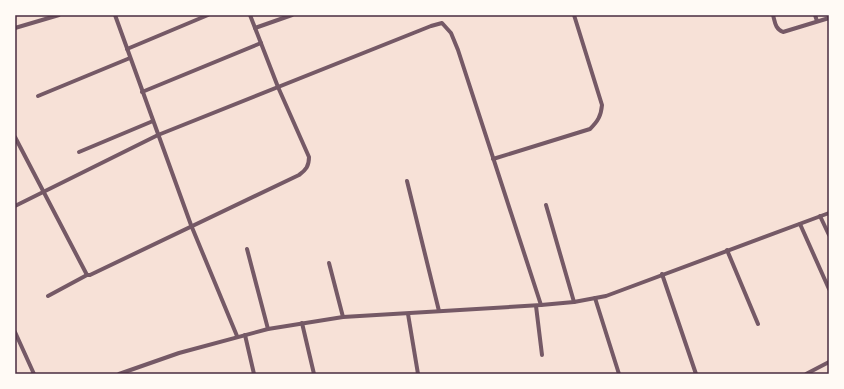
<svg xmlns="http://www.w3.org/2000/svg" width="844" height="389" viewBox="0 0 844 389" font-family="'Titillium Web',sans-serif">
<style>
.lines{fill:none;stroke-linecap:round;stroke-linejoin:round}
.minor{stroke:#755966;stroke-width:4}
.neatline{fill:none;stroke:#4a2c40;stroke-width:1.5}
</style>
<rect width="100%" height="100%" fill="#f7e1d7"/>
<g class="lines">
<g class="minor">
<path d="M 115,15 L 191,225 L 237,336"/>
<path d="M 773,15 C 775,22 775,29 783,32 L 829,18"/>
<path d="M 815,15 L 817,21"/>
<path d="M 15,28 L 59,15"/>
<path d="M 255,28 L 292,15"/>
<path d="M 127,49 L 208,15"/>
<path d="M 142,92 L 261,43"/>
<path d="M 38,96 L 130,58"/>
<path d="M 15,137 L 87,275"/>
<path d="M 79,152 L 153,121"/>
<path d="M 493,159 L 590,129 C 598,121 601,116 602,105 L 574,15"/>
<path d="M 407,181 L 439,311"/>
<path d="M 546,205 L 574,302"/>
<path d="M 15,206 L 158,135 L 431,26 L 442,23 L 451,33 L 458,50 L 541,305"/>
<path d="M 820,216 L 829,235"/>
<path d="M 800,224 L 829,289"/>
<path d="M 247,249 L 268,329"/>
<path d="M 727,250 L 758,324"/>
<path d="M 329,263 L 343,317"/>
<path d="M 662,274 L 696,374"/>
<path d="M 48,296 L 87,275 L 90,275 L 299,175 C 306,170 309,166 309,157 L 278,87 L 250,15"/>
<path d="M 595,298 L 619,374"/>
<path d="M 536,306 L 542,355"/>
<path d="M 408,314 L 418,374"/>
<path d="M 302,323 L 314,374"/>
<path d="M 15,332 L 34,374"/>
<path d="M 245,335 L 254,374"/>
<path d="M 119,374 L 179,353 L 268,329 L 343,317 L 541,305 L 574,302 L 606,296 L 829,213"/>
<path d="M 806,374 L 829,362"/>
</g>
</g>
<rect width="844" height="389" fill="none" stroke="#fffaf5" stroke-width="32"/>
<rect x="16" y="16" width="812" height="357" class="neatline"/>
</svg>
